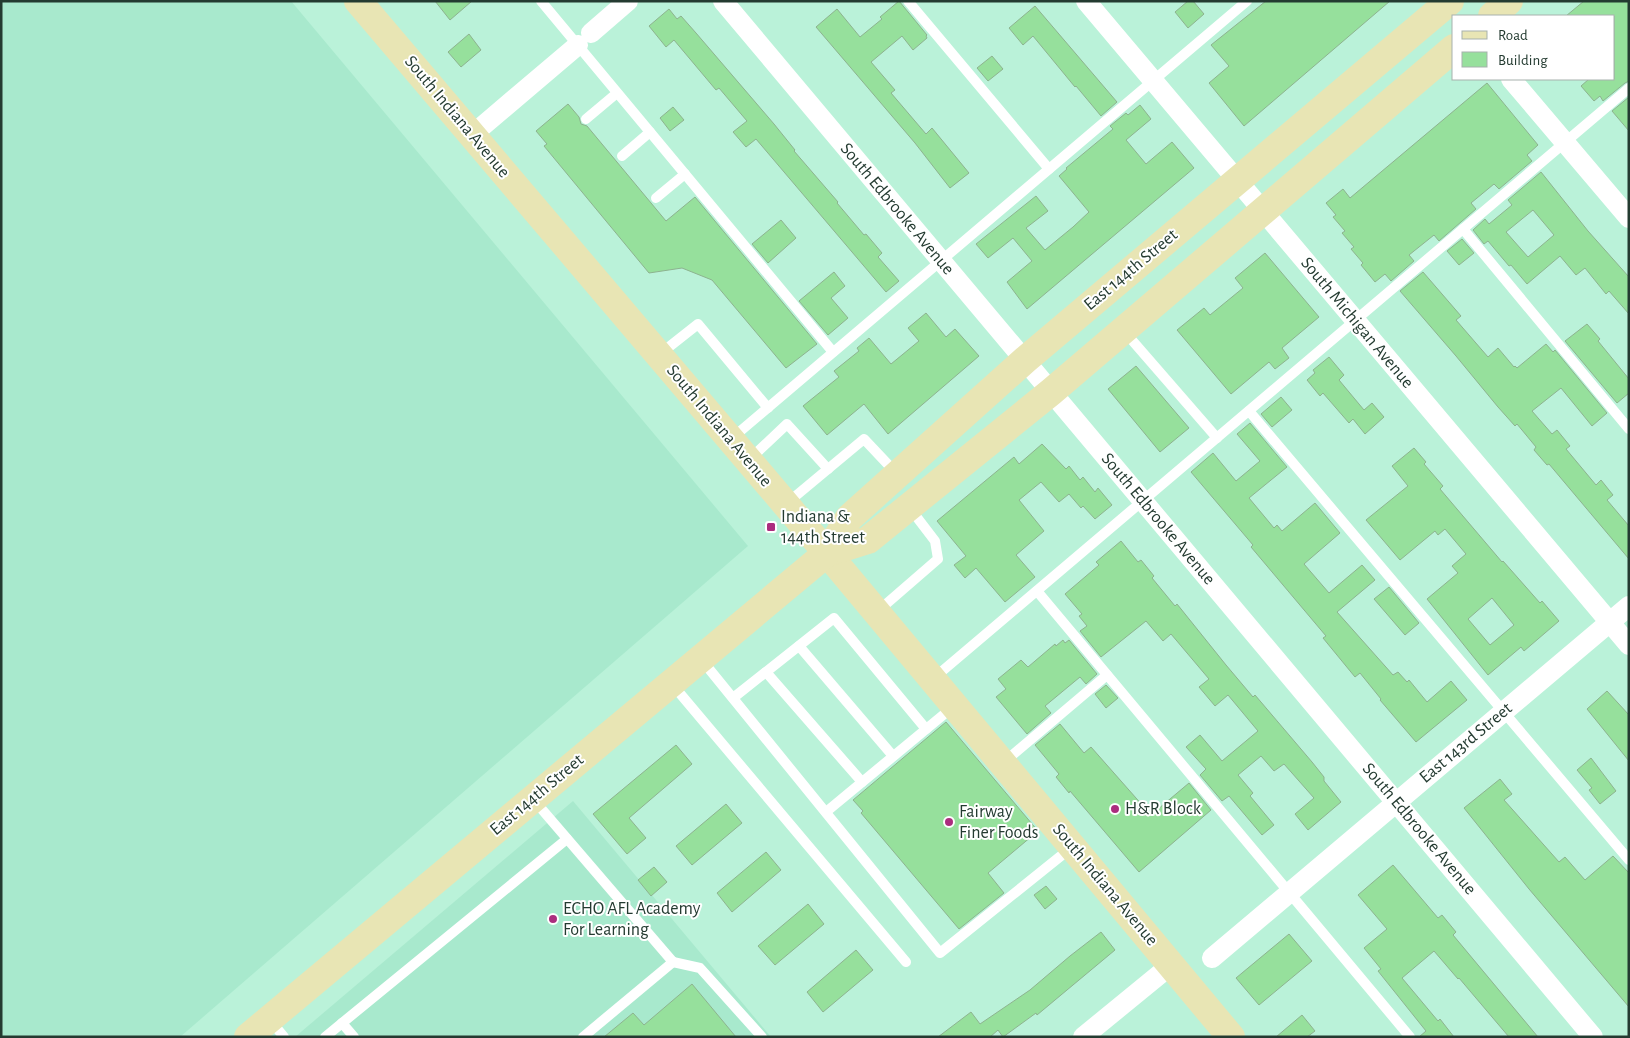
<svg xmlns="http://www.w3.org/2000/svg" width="1630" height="1038" viewBox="0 0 1630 1038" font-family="'Alegreya Sans',sans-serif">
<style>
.built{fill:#a8e9cd}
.building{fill:#96e09c;stroke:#8db38f;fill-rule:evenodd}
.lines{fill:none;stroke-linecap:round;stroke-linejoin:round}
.lane{stroke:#fff;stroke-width:10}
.street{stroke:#fff;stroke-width:20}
.secondary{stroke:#e8e5b4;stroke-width:28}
.poi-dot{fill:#ab2d7e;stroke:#fff;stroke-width:2}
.labels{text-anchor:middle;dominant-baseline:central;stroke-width:4;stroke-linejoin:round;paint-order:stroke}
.street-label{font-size:18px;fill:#243b31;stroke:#fff}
.poi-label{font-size:18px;fill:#243b31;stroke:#fff;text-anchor:start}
</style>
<rect width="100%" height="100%" fill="#baf2d9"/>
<g class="built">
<path d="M 1,1 L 291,1 L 748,546 L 180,1037 L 1,1037 Z"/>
<path d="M 573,801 L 771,1037 L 295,1037 Z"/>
</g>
<g class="building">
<path d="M 435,1 L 472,1 L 450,20 Z"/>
<path d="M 899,1 L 927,35 L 926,36 L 927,38 L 913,50 L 902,36 L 871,62 L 895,90 L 891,93 L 926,134 L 932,128 L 969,173 L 950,188 L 915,143 L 816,27 L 837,9 L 860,37 L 882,19 L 880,17 Z"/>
<path d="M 1188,1 L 1193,1 L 1204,14 L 1188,28 L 1175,12 Z"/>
<path d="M 1266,1 L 1390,1 L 1244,126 L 1209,83 L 1229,66 L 1211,45 Z"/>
<path d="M 1584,1 L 1629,1 L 1629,81 L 1625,83 L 1603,101 L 1600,96 L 1594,101 L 1581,86 L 1589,79 L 1614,79 L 1614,16 L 1566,16 Z"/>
<path d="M 1035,6 L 1117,102 L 1101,116 L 1076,86 L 1075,87 L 1033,36 L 1023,45 L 1009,28 Z"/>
<path d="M 669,9 L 677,19 L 681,16 L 696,33 L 774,124 L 795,150 L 794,151 L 838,202 L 837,203 L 864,235 L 866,234 L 882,253 L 878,257 L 899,281 L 886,292 L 756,139 L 746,147 L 733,132 L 747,121 L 719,88 L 716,90 L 674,40 L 666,47 L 649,26 Z"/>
<path d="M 469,34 L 481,50 L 461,67 L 448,52 Z"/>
<path d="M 992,56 L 1003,69 L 988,81 L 977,68 Z"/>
<path d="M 1487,83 L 1538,145 L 1527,155 L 1532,161 L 1499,189 L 1494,184 L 1471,203 L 1476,209 L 1439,241 L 1434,235 L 1409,255 L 1414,261 L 1391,281 L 1385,274 L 1375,282 L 1361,265 L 1363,263 L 1351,249 L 1354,247 L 1342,233 L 1345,231 L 1333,217 L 1336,215 L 1326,203 L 1343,189 L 1350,198 Z"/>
<path d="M 1629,97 L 1629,131 L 1612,111 Z"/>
<path d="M 568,104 L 579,117 L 581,124 L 587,126 L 666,221 L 695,197 L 817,344 L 786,368 L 712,280 L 682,268 L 649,273 L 544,146 L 547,144 L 536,131 Z"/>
<path d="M 1140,105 L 1151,119 L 1126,140 L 1146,164 L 1172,142 L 1194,168 L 1027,309 L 1007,282 L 1032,261 L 1013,238 L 988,258 L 976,244 L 1036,196 L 1048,211 L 1026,228 L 1045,250 L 1073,227 L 1089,212 L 1059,176 L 1067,169 L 1066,168 L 1113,129 L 1110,126 L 1126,113 L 1128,115 Z"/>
<path d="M 673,107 L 684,120 L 670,131 L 660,118 Z"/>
<path d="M 1541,172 L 1588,231 L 1629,277 L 1629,314 L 1609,291 L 1606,294 L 1585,268 L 1576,275 L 1560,256 L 1527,284 L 1511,265 L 1509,266 L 1488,241 L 1484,244 L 1473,230 L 1485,219 L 1489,224 L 1512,205 L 1508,200 ZM 1533,210 L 1554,235 L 1528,257 L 1506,232 Z"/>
<path d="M 781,220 L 796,238 L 768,263 L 752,244 Z"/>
<path d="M 1462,239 L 1474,253 L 1459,265 L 1447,251 Z"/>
<path d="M 1265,253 L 1319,317 L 1282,348 L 1289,358 L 1275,369 L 1269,362 L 1231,394 L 1177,330 L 1204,308 L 1210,315 L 1243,288 L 1235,278 Z"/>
<path d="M 834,272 L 845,286 L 831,298 L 848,318 L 828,335 L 799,301 Z"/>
<path d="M 1423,272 L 1461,316 L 1456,320 L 1488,357 L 1498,348 L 1514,367 L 1515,366 L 1517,368 L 1546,344 L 1553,352 L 1555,350 L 1607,413 L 1592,426 L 1561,388 L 1532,411 L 1552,434 L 1557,430 L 1570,446 L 1566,449 L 1596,485 L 1601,480 L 1613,495 L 1607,500 L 1629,526 L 1629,559 L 1549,464 L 1547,465 L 1534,450 L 1536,447 L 1517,424 L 1515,426 L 1498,407 L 1456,356 L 1400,291 Z"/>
<path d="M 926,313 L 946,337 L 955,329 L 979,356 L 888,434 L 864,404 L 827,435 L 803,406 L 839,377 L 834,371 L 859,351 L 857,348 L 869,338 L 891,364 L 919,341 L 908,328 Z"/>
<path d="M 1587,324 L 1600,339 L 1598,341 L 1629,379 L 1629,393 L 1617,403 L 1565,341 Z"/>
<path d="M 1329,357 L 1344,375 L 1339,380 L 1364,410 L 1372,403 L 1384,417 L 1365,434 L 1353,419 L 1349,423 L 1323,393 L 1320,396 L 1307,380 L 1315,373 L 1313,370 Z"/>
<path d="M 1136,366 L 1189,428 L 1160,452 L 1108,389 Z"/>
<path d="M 1281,397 L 1292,410 L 1272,427 L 1261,414 Z"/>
<path d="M 1250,423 L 1287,467 L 1249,498 L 1274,528 L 1277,525 L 1282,531 L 1315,503 L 1340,533 L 1304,564 L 1329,593 L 1362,565 L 1375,580 L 1337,612 L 1393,675 L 1398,672 L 1407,682 L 1409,680 L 1427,702 L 1451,681 L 1467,700 L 1416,742 L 1380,700 L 1381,699 L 1360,673 L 1355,677 L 1323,638 L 1326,636 L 1251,547 L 1253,545 L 1191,472 L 1213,453 L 1236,481 L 1260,461 L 1237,434 Z"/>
<path d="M 1042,444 L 1066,469 L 1069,466 L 1080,480 L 1083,477 L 1095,492 L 1098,488 L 1112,505 L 1095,519 L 1083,506 L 1081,508 L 1069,494 L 1059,502 L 1041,482 L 1019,500 L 1044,531 L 1016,555 L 1035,577 L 1005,602 L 976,568 L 965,578 L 954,565 L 966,556 L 937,521 L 1014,457 L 1019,464 Z"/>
<path d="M 1414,448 L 1426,462 L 1424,464 L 1443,486 L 1440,489 L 1502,562 L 1503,561 L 1540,603 L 1542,601 L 1559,621 L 1524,651 L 1521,647 L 1488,675 L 1427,599 L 1458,573 L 1452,566 L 1466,554 L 1445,529 L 1438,535 L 1435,531 L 1400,560 L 1366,520 L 1408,486 L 1392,466 ZM 1492,598 L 1514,625 L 1490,645 L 1468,619 Z"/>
<path d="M 1121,541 L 1138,562 L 1141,560 L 1154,576 L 1152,578 L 1175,606 L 1177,604 L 1226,665 L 1253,697 L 1255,695 L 1312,762 L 1324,777 L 1324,781 L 1341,802 L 1308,830 L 1295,814 L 1314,798 L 1284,764 L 1274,771 L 1261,756 L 1238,775 L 1253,793 L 1250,796 L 1274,825 L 1262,835 L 1229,796 L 1222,801 L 1200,775 L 1206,769 L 1186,747 L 1200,735 L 1222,761 L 1258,731 L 1228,695 L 1215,706 L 1199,687 L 1209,679 L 1171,634 L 1163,641 L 1146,621 L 1101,657 L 1080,631 L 1087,626 L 1079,616 L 1082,614 L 1065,594 L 1099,565 L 1096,562 Z"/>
<path d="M 1389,587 L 1419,623 L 1405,635 L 1374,599 Z"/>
<path d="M 1063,640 L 1065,643 L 1069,640 L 1097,674 L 1086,684 L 1080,677 L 1045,706 L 1051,713 L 1027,734 L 996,697 L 1006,689 L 998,679 L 1021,660 L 1028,667 L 1055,644 L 1056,646 Z"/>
<path d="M 1106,685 L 1118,698 L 1106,708 L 1095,694 Z"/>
<path d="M 1607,691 L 1629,715 L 1629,761 L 1587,709 Z"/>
<path d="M 946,722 L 1038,831 L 988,873 L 1004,893 L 959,929 L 861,813 L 863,811 L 853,800 Z"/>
<path d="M 1060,724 L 1084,753 L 1091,747 L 1151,815 L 1189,783 L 1211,810 L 1139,872 L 1070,791 L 1069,793 L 1056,777 L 1059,774 L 1035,745 Z"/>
<path d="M 676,745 L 692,764 L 629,818 L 646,838 L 627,854 L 593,814 Z"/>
<path d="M 1591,758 L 1616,791 L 1600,804 L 1589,790 L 1592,788 L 1577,770 Z"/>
<path d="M 1500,779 L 1512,794 L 1504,800 L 1559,862 L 1565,857 L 1585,880 L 1613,856 L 1629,873 L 1629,1007 L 1529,889 L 1464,808 Z"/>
<path d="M 726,804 L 742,823 L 692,865 L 676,846 Z"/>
<path d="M 766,852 L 781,870 L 732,912 L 717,893 Z"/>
<path d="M 1393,865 L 1438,918 L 1442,915 L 1456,932 L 1453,935 L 1538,1037 L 1509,1037 L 1459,978 L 1458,979 L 1434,951 L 1402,978 L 1438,1021 L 1440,1019 L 1454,1037 L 1419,1037 L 1426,1031 L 1378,971 L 1381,969 L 1364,948 L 1387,929 L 1358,895 Z"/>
<path d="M 654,867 L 667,882 L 651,896 L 638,880 Z"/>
<path d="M 1046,886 L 1057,899 L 1045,909 L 1034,895 Z"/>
<path d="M 808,904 L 824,924 L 775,965 L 758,946 Z"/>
<path d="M 1101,932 L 1115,950 L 1037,1015 L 1036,1013 L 1003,1037 L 998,1030 L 990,1037 L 938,1037 L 971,1012 L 980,1024 L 1030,990 L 1070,956 Z"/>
<path d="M 1289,934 L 1312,961 L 1259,1005 L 1236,978 Z"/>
<path d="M 856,950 L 873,970 L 823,1012 L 807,992 Z"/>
<path d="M 692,984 L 736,1037 L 604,1037 L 633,1013 L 644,1025 Z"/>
<path d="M 1302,1015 L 1315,1031 L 1307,1037 L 1276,1037 Z"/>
</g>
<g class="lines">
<g class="lane">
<path d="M 541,1 L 833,352"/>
<path d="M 908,1 L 1049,169"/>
<path d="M 586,119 L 617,93"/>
<path d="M 622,156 L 650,132"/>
<path d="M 656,198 L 685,174"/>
<path d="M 1463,229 L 1629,429"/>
<path d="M 1124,331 L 1217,438"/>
<path d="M 660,354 L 698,324 L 768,408"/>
<path d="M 1249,411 L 1629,860"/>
<path d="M 731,439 L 1247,1"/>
<path d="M 750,459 L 787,424 L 828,469"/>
<path d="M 786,504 L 864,439 L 897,474"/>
<path d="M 1037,591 L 1410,1037"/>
<path d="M 878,611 L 938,559 L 935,541 L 909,507"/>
<path d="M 799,646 L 893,756"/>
<path d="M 701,659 L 940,953 L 1072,847"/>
<path d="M 766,672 L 862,782"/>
<path d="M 934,678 L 1629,88"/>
<path d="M 672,684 L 906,962"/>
<path d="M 733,698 L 834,618 L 926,729"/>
<path d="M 1003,763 L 1107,675"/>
<path d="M 533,799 L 673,962 L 583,1037"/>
<path d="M 826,812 L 954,706"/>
<path d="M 673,962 L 700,968 L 762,1037"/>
<path d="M 270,1020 L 284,1037"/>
<path d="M 342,1023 L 354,1037"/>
<path d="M 325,1037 L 567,839"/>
</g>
<g class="street">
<path d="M 723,1 L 1593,1037"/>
<path d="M 1086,1 L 1629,645"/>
<path d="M 591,33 L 628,1"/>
<path d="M 1511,79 L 1629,218"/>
<path d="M 472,135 L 578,45"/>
<path d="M 1212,958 L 1629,606"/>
<path d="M 1083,1037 L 1171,965"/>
</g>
<g class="secondary">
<path d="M 358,1 L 827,553 L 1231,1037"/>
<path d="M 1492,16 L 1509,1"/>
<path d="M 827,553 L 868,540 L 1051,392 L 1454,48"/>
<path d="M 248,1037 L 827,553 L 849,518 L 1025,360 L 1450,1"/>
</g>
</g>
<g class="poi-dot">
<rect x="766" y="522" width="10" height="10" rx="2.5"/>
<circle cx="1115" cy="809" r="5"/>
<circle cx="949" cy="822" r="5"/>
<circle cx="553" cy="919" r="5"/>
</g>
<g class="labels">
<g class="street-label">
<text transform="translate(457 117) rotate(50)">South Indiana Avenue</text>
<text transform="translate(897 209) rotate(50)">South Edbrooke Avenue</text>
<text transform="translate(1131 270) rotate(-40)">East 144th Street</text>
<text transform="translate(1357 323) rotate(50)">South Michigan Avenue</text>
<text transform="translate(719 426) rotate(50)">South Indiana Avenue</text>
<text transform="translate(1158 519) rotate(50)">South Edbrooke Avenue</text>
<text transform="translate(1466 743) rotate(-40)">East 143rd Street</text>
<text transform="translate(537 795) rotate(-40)">East 144th Street</text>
<text transform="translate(1419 829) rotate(50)">South Edbrooke Avenue</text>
<text transform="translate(1105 885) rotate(50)">South Indiana Avenue</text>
</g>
<g class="poi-label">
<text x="781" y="517">Indiana &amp;<tspan x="781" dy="21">144th Street</tspan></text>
<text x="1125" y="809">H&amp;R Block</text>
<text x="959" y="812">Fairway<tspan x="959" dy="21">Finer Foods</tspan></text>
<text x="563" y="909">ECHO AFL Academy<tspan x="563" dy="21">For Learning</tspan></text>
</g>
</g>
<rect width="1630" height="1038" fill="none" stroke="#243b31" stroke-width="5"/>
<rect x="1452" y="15" width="162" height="65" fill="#ffffff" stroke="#a7b1ad"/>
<rect x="1462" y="31" width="25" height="8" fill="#e8e5b4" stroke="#a7b1ad"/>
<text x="1498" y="40" font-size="15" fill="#243b31">Road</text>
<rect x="1462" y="52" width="25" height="15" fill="#96e09c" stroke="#a7b1ad"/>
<text x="1498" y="65" font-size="15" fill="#243b31">Building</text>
</svg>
